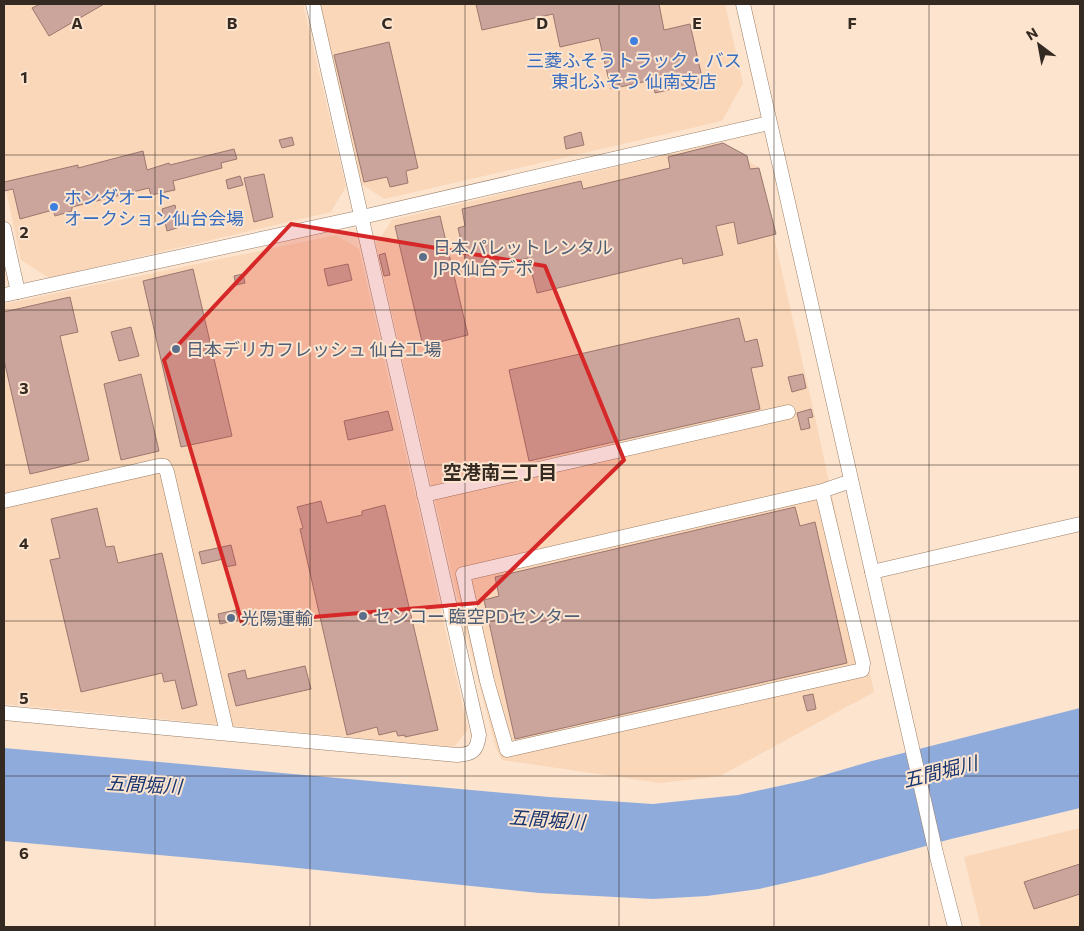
<svg xmlns="http://www.w3.org/2000/svg" width="1084" height="931" viewBox="0 0 1084 931" font-family="Commissioner,'Noto Sans JP',sans-serif">
<style>
.built{fill:#fad7b8}
.water{fill:#8fabdc}
.building{fill:#cba59c;stroke:#9b776f}
.lines{fill:none;stroke-linecap:round;stroke-linejoin:round}
.minor-casing{stroke:#9a7f68;stroke-width:15}
.minor{stroke:#fff;stroke-width:14}
.marked{fill:#d62828;fill-opacity:0.2;stroke:#d62828;stroke-width:4;stroke-linejoin:round}
.grid{fill:none;stroke:#352a21;stroke-width:1;stroke-opacity:0.55}
.shop-dot{fill:#3f7fe0;stroke:#fce4cf;stroke-width:2}
.service-dot{fill:#5c6f8a;stroke:#fce4cf;stroke-width:2}
.labels{text-anchor:middle;dominant-baseline:central;stroke-width:4;stroke-linejoin:round;paint-order:stroke}
.shop-label{font-size:18px;fill:#366cbe;stroke:#fce4cf}
.service-label{font-size:18px;fill:#4e5e75;stroke:#fce4cf;text-anchor:start}
.neighbourhood-label{font-size:19px;font-weight:bold;fill:#352a21;stroke:#fce4cf}
.water-label{font-size:19px;font-style:italic;fill:#173570;stroke:#fce4cf}
.grid-label{font-size:16px;text-anchor:middle;font-weight:bold;fill:#352a21;stroke:#fce4cf;stroke-width:4;stroke-linejoin:round;paint-order:stroke}
</style>
<rect width="100%" height="100%" fill="#fce4cf"/>
<g class="built">
<path d="M 4,4 L 303,4 L 346,187 L 331,212 L 49,278 L 21,260 L 4,181 Z"/>
<path d="M 320,4 L 725,4 L 743,83 L 722,121 L 384,199 L 360,183 Z"/>
<path d="M 717,143 L 758,167 L 815,417 L 874,692 L 720,776 L 660,783 L 502,760 L 496,748 L 464,626 L 376,244 L 392,220 Z"/>
<path d="M 336,235 L 359,249 L 468,729 L 454,747 L 4,704 L 4,304 Z"/>
<path d="M 1080,828 L 1080,927 L 981,927 L 964,857 Z"/>
</g>
<path class="water" d="M 1080,708 L 1080,808 L 951,839 L 821,875 L 759,889 L 707,896 L 653,899 L 539,893 L 269,865 L 4,841 L 4,748 L 549,797 L 653,804 L 738,795 L 807,780 L 872,761 Z"/>
<g class="building">
<path d="M 40,4 L 104,4 L 49,36 L 32,8 Z"/>
<path d="M 476,4 L 659,4 L 664,30 L 690,24 L 703,82 L 655,93 L 652,80 L 611,89 L 599,38 L 560,47 L 553,14 L 482,30 Z"/>
<path d="M 389,42 L 418,168 L 406,171 L 408,183 L 390,187 L 387,177 L 364,182 L 334,55 Z"/>
<path d="M 581,132 L 584,145 L 566,149 L 564,137 Z"/>
<path d="M 292,137 L 294,145 L 282,148 L 279,140 Z"/>
<path d="M 723,143 L 747,156 L 750,169 L 759,168 L 776,234 L 738,244 L 734,222 L 716,226 L 723,255 L 683,264 L 682,258 L 537,293 L 528,258 L 468,271 L 458,228 L 465,226 L 462,209 L 581,181 L 583,189 L 670,168 L 668,157 Z"/>
<path d="M 234,149 L 237,159 L 221,163 L 222,168 L 173,181 L 175,190 L 151,195 L 149,188 L 72,207 L 72,211 L 55,216 L 53,210 L 20,219 L 13,189 L 4,191 L 4,182 L 78,165 L 78,168 L 143,151 L 147,170 L 169,163 L 170,165 Z"/>
<path d="M 264,174 L 273,217 L 254,222 L 244,178 Z"/>
<path d="M 240,176 L 243,185 L 228,189 L 226,180 Z"/>
<path d="M 175,205 L 180,227 L 167,231 L 162,209 Z"/>
<path d="M 440,216 L 468,335 L 423,346 L 395,226 Z"/>
<path d="M 385,253 L 390,275 L 384,276 L 379,255 Z"/>
<path d="M 348,264 L 352,280 L 328,286 L 324,269 Z"/>
<path d="M 193,269 L 232,436 L 181,447 L 143,281 Z"/>
<path d="M 243,274 L 245,283 L 236,285 L 234,276 Z"/>
<path d="M 70,297 L 78,332 L 60,336 L 89,460 L 30,474 L 4,360 L 4,312 Z"/>
<path d="M 739,318 L 745,342 L 757,339 L 763,366 L 751,368 L 760,409 L 529,461 L 509,370 Z"/>
<path d="M 131,327 L 139,356 L 119,361 L 111,332 Z"/>
<path d="M 141,374 L 159,451 L 121,460 L 104,384 Z"/>
<path d="M 803,374 L 806,388 L 792,392 L 788,377 Z"/>
<path d="M 811,409 L 813,417 L 808,418 L 810,428 L 801,430 L 797,413 Z"/>
<path d="M 388,411 L 393,430 L 348,440 L 344,421 Z"/>
<path d="M 321,501 L 327,523 L 362,515 L 362,511 L 385,505 L 438,730 L 405,737 L 405,735 L 398,736 L 396,731 L 379,735 L 377,727 L 347,735 L 300,529 L 303,528 L 297,507 Z"/>
<path d="M 795,507 L 800,526 L 815,522 L 847,663 L 515,739 L 484,600 L 499,596 L 495,577 Z"/>
<path d="M 97,508 L 106,547 L 114,546 L 118,563 L 162,553 L 197,705 L 182,709 L 175,680 L 164,682 L 162,673 L 81,692 L 50,560 L 60,558 L 51,519 Z"/>
<path d="M 231,545 L 236,565 L 225,567 L 223,559 L 202,564 L 199,552 Z"/>
<path d="M 236,610 L 238,620 L 220,624 L 218,614 Z"/>
<path d="M 305,666 L 311,689 L 236,706 L 228,674 L 245,670 L 247,679 Z"/>
<path d="M 813,694 L 816,709 L 807,711 L 803,696 Z"/>
<path d="M 1080,864 L 1080,894 L 1034,909 L 1024,882 Z"/>
</g>
<g class="lines">
<g class="minor-casing">
<g id="minor">
<path d="M 743,4 L 936,853 L 955,927"/>
<path d="M 4,229 L 18,292"/>
<path d="M 4,295 L 362,217 L 769,123"/>
<path d="M 822,491 L 863,663 L 862,670 L 507,750 L 487,681 L 463,574 L 822,491 L 851,481"/>
<path d="M 424,495 L 788,412"/>
<path d="M 4,501 L 158,466 L 164,466 L 167,472 L 227,733"/>
<path d="M 872,572 L 1080,524"/>
<path d="M 4,713 L 457,755 C 473,754 477,751 479,735 L 313,4"/>
</g>
</g>
<use href="#minor" class="minor"/>
</g>
<path class="marked" d="M 291,224 L 545,266 L 624,460 L 478,603 L 242,623 L 164,360 Z"/>
<path class="grid" d="M 155,4 L 155,927M 310,4 L 310,927M 465,4 L 465,927M 619,4 L 619,927M 774,4 L 774,927M 929,4 L 929,927M 4,155 L 1080,155M 4,310 L 1080,310M 4,465 L 1080,465M 4,621 L 1080,621M 4,776 L 1080,776"/>
<g class="shop-dot">
<circle cx="634" cy="41" r="5"/>
<circle cx="54" cy="207" r="5"/>
</g>
<g class="service-dot">
<circle cx="423" cy="257" r="5"/>
<circle cx="176" cy="349" r="5"/>
<circle cx="363" cy="616" r="5"/>
<circle cx="231" cy="618" r="5"/>
</g>
<g class="labels">
<g class="shop-label">
<text x="634" y="60">三菱ふそうトラック・バス<tspan x="634" dy="21">東北ふそう 仙南支店</tspan></text>
<text x="64" y="197" text-anchor="start">ホンダオート<tspan x="64" dy="21">オークション仙台会場</tspan></text>
</g>
<g class="service-label">
<text x="433" y="247">日本パレットレンタル<tspan x="433" dy="21">JPR仙台デポ</tspan></text>
<text x="186" y="349">日本デリカフレッシュ 仙台工場</text>
<text x="373" y="616">センコー 臨空PDセンター</text>
<text x="241" y="618">光陽運輸</text>
</g>
<g class="neighbourhood-label">
<text x="500" y="471">空港南三丁目</text>
</g>
<g class="water-label">
<text transform="translate(940 771) rotate(-14)">五間堀川</text>
<text transform="translate(144 784) rotate(3)">五間堀川</text>
<text transform="translate(547 819) rotate(4)">五間堀川</text>
</g>
</g>
<g class="grid-label">
<text x="77" y="29">A</text>
<text x="232" y="29">B</text>
<text x="387" y="29">C</text>
<text x="542" y="29">D</text>
<text x="697" y="29">E</text>
<text x="852" y="29">F</text>
<text x="24" y="83">1</text>
<text x="24" y="238">2</text>
<text x="24" y="394">3</text>
<text x="24" y="549">4</text>
<text x="24" y="704">5</text>
<text x="24" y="859">6</text>
</g>
<rect width="1084" height="931" fill="none" stroke="#352a21" stroke-width="10"/>
<g transform="translate(1039 45) rotate(328)" stroke="#fce4cf" stroke-width="4" paint-order="stroke">
<path d="M0-4L9 19L0 12L-9 19Z" fill="#352a21"/>
<text y="-8" font-size="14" font-weight="bold" text-anchor="middle" fill="#352a21">N</text>
</g>
</svg>
